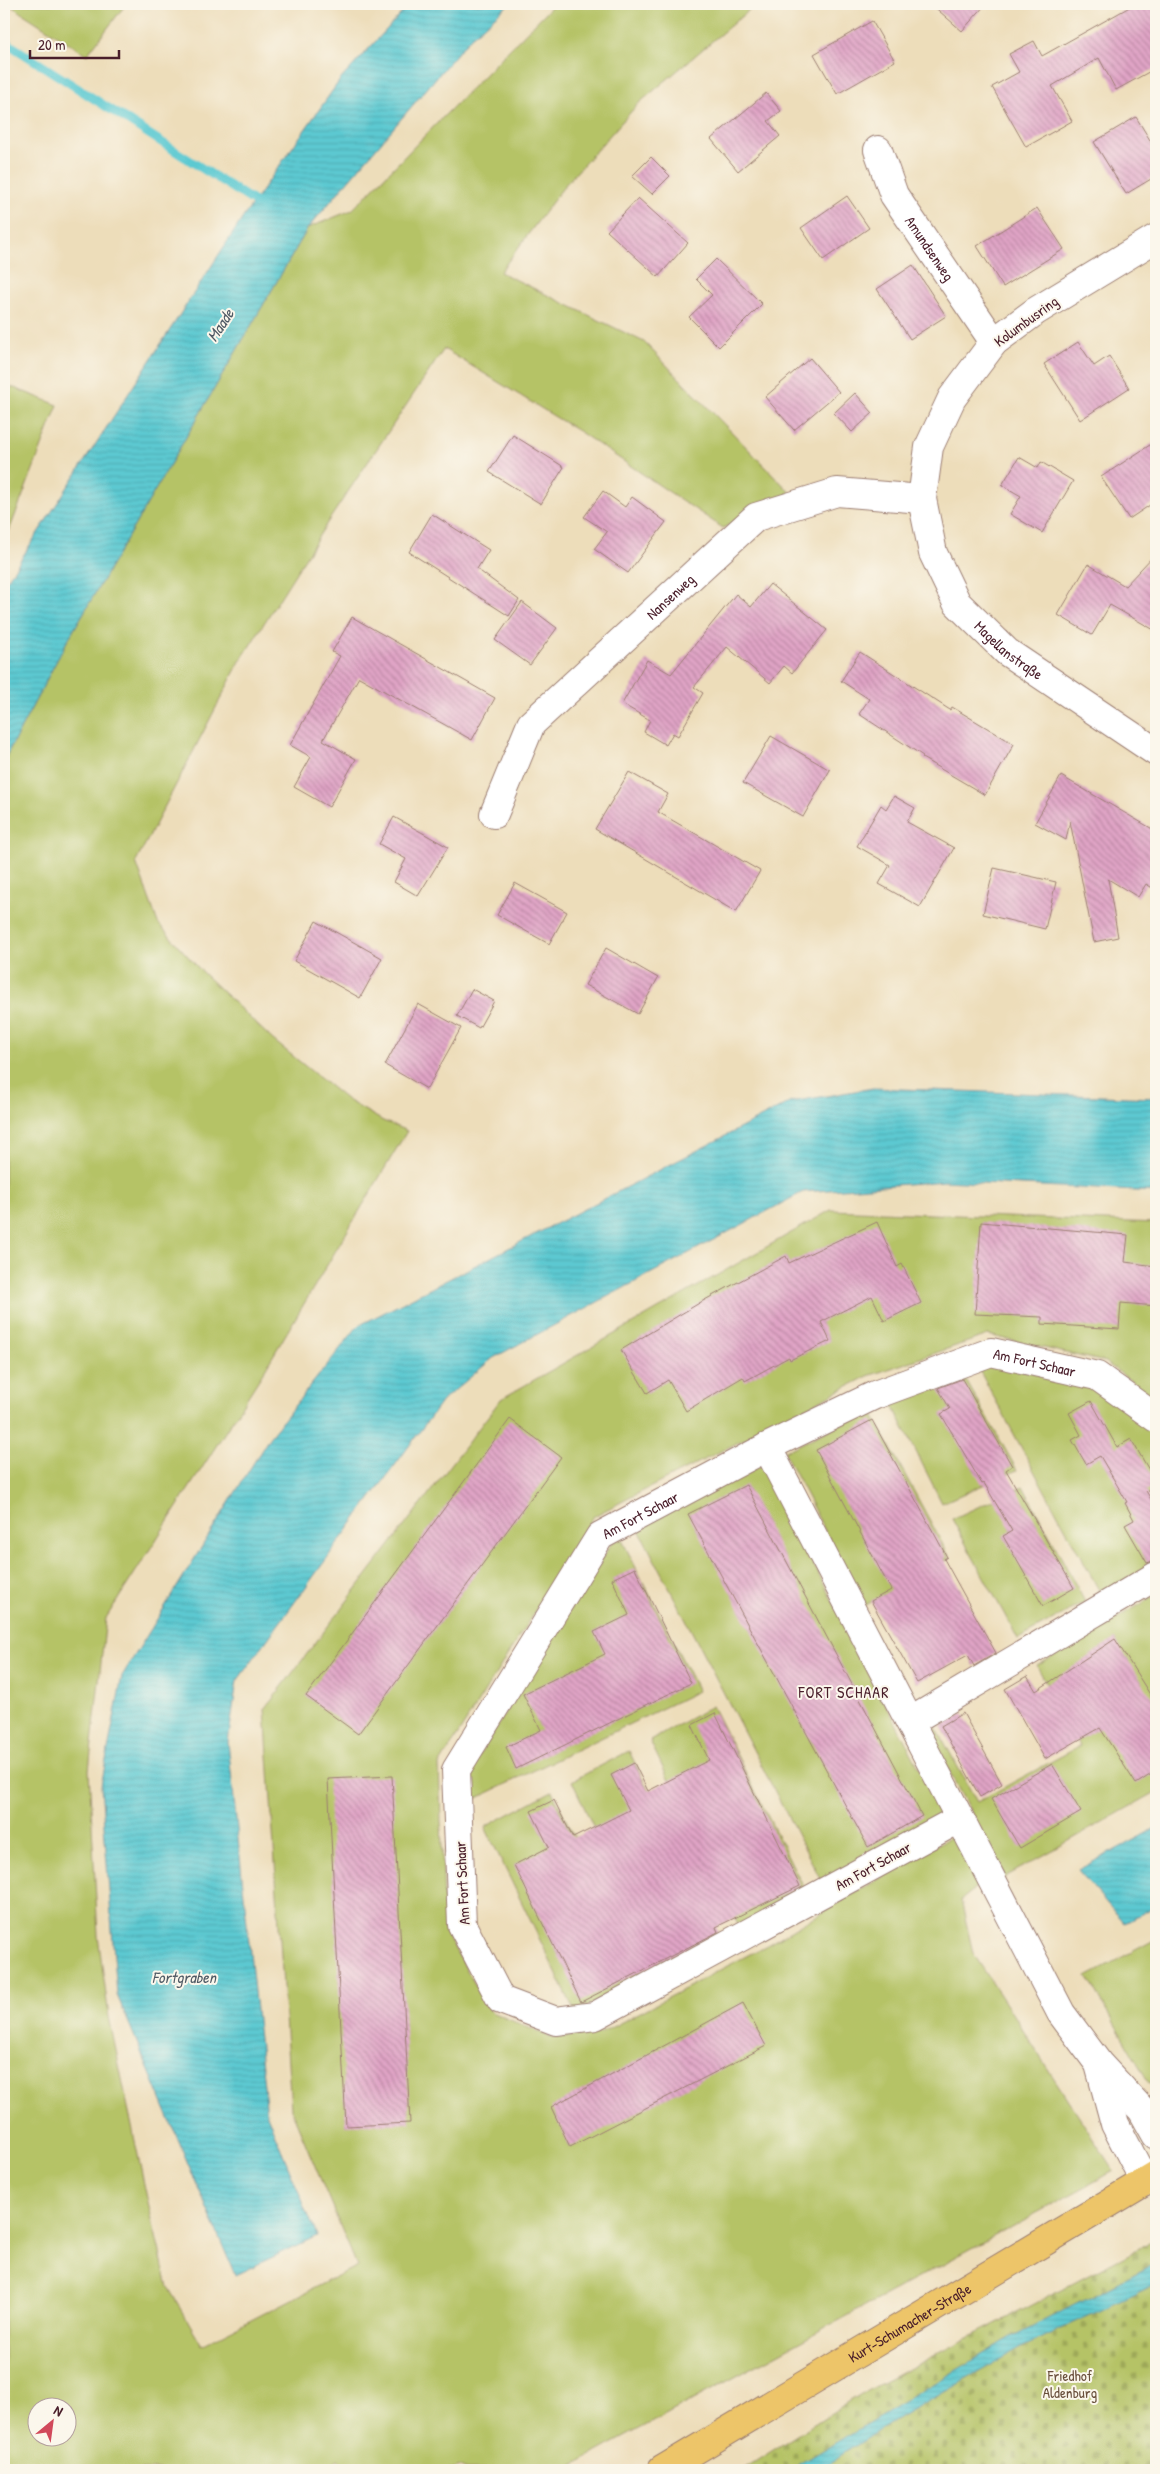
<svg xmlns="http://www.w3.org/2000/svg" width="1160" height="2474" viewBox="0 0 1160 2474" font-family="'Patrick Hand',sans-serif">
<style>
.green{fill:#b5c366;stroke:#807148;fill-rule:evenodd}
.cemetery{fill:url(#cemetery-stones);stroke:#807148}
.water{fill:url(#water-rules);stroke:#53747e}
.lines{fill:none;stroke-linecap:round;stroke-linejoin:round}
.stream{stroke:#5cc9d1;stroke-width:9}
.building{fill:url(#building-back-hatch)}
.minor-casing{stroke:#9c7e72;stroke-width:30}
.major-casing{stroke:#9c7e72;stroke-width:30}
.minor{stroke:#fff;stroke-width:28}
.major{stroke:#edc569;stroke-width:28}
.labels{text-anchor:middle;dominant-baseline:central;stroke-width:4;stroke-linejoin:round;paint-order:stroke}
.street-label{font-size:15px;fill:#4a1f2b;stroke:#fbf7ec}
.park-label{font-size:15px;fill:#6a503d;stroke:#fbf7ec}
.water-label{font-size:16px;font-style:italic;fill:#505a65;stroke:#fbf7ec}
.neighbourhood-label{font-size:16px;letter-spacing:1px;fill:#4a1f2b;stroke:#fbf7ec}
</style>
<defs>
<pattern id="cemetery-stones" width="16" height="16" patternUnits="userSpaceOnUse" patternTransform="scale(1.25)"><rect width="16" height="16" fill="#b5c366"/><path d="M2 7V4a2 2 0 0 1 4 0v3zM10 15v-3a2 2 0 0 1 4 0v3z" fill="#9da759"/></pattern>
<pattern id="water-rules" width="6" height="5" patternUnits="userSpaceOnUse" patternTransform="scale(1.25)"><rect width="6" height="5" fill="#5cc9d1"/><path d="M0 2.5h6" fill="none" stroke="#52acb4"/></pattern>
<pattern id="building-back-hatch" width="6" height="6" patternUnits="userSpaceOnUse" patternTransform="scale(1.25)"><rect width="6" height="6" fill="#e0a4c6"/><path d="M-1 5l2 2M0 0l6 6M5-1l2 2" fill="none" stroke="#b885a1"/></pattern>
</defs>
<rect width="100%" height="100%" fill="#fbf7ec"/>
<filter id="ink" filterUnits="userSpaceOnUse"><feTurbulence type="fractalNoise" baseFrequency=".02" numOctaves="2"/><feDisplacementMap in="SourceGraphic" scale="10" xChannelSelector="R" yChannelSelector="G"/><feConvolveMatrix kernelMatrix="1 2 1 2 8 2 1 2 1" color-interpolation-filters="sRGB"/></filter>
<filter id="wash" filterUnits="userSpaceOnUse"><feTurbulence type="fractalNoise" baseFrequency=".0096" numOctaves="4" result="noise"/><feDisplacementMap in="SourceGraphic" scale="20" xChannelSelector="R" yChannelSelector="G"/><feGaussianBlur stdDeviation="1.12" result="paint"/><feColorMatrix in="noise" values="0 0 0 0 0 0 0 0 0 0 0 0 0 0 0 0 0 1.4 0 .05"/><feComposite in="paint" operator="in"/></filter>
<g filter="url(#wash)">
<rect width="100%" height="100%" fill="#edddba"/>
<g class="green">
<path d="M 8,4 L 126,4 L 87,55 Z"/>
<path d="M 554,4 L 756,4 L 638,104 L 565,185 L 500,272 L 644,342 L 791,493 L 723,528 L 580,432 L 444,349 L 329,520 L 239,663 L 136,862 L 158,923 L 204,974 L 273,1040 L 347,1100 L 383,1121 L 407,1131 L 261,1376 L 106,1618 L 89,1770 L 98,1936 L 109,2017 L 148,2203 L 168,2287 L 202,2345 L 357,2266 L 291,2109 L 265,1709 L 501,1399 L 831,1210 L 1156,1223 L 1156,1399 L 1105,1362 L 988,1335 L 868,1376 L 594,1516 L 439,1765 L 445,1932 L 491,2012 L 553,2038 L 601,2033 L 767,1945 L 955,1834 L 980,1885 L 961,1900 L 973,1953 L 1114,2171 L 564,2470 L 466,2470 L 460,2467 L 452,2470 L 348,2470 L 338,2460 L 325,2470 L 4,2470 L 4,760 L 66,643 L 308,228 L 352,210 ZM 38,2406 L 68,2406 L 68,2436 L 38,2436 Z"/>
<path d="M 4,384 L 58,405 L 4,544 Z"/>
<path d="M 993,1363 L 1092,1387 L 1148,1425 L 1156,1441 L 1156,1563 L 1101,1594 L 978,1368 Z"/>
<path d="M 960,1370 L 1017,1470 L 942,1503 L 890,1400 Z"/>
<path d="M 870,1410 L 950,1558 L 864,1606 L 784,1452 Z"/>
<path d="M 762,1465 L 944,1816 L 822,1882 L 638,1528 Z"/>
<path d="M 1023,1486 L 1085,1602 L 1018,1639 L 952,1519 Z"/>
<path d="M 621,1538 L 698,1691 L 473,1800 L 472,1767 L 612,1542 Z"/>
<path d="M 1156,1595 L 1156,1792 L 1005,1877 L 924,1724 L 932,1720 L 977,1802 L 1080,1746 L 1037,1666 Z"/>
<path d="M 712,1706 L 805,1890 L 739,1926 L 650,1741 Z"/>
<path d="M 629,1751 L 721,1941 L 661,1972 L 572,1781 Z"/>
<path d="M 552,1791 L 643,1979 L 575,2012 L 485,1827 Z"/>
<path d="M 1156,1939 L 1156,2082 L 1149,2083 L 1087,1976 Z"/>
</g>
<path class="cemetery" d="M 1156,2240 L 1156,2470 L 742,2470 L 861,2394 Z"/>
<g class="water">
<path d="M 410,4 L 509,4 L 470,38 L 308,228 L 66,643 L 4,760 L 4,585 L 244,216 L 340,80 Z"/>
<path d="M 873,1088 L 1156,1098 L 1156,1192 L 945,1181 L 803,1192 L 493,1358 L 442,1401 L 237,1681 L 228,1742 L 267,2115 L 317,2236 L 235,2275 L 117,1995 L 101,1786 L 122,1676 L 269,1438 L 358,1326 L 791,1102 Z"/>
<path d="M 1156,1828 L 1156,1906 L 1124,1923 L 1078,1870 Z"/>
<path d="M 1156,2263 L 1156,2284 L 1019,2349 L 896,2420 L 818,2470 L 790,2470 L 1010,2338 Z"/>
</g>
<g class="lines">
<path class="stream" d="M 4,41 L 264,208"/>
</g>
<g id="blocks">
<g class="building">
<path d="M 931,4 L 986,4 L 962,31 Z"/>
<path d="M 1135,4 L 1156,4 L 1156,68 L 1116,90 L 1099,58 L 1052,86 L 1072,121 L 1026,147 L 992,87 L 1019,72 L 1009,54 L 1034,41 L 1042,56 Z"/>
<path d="M 872,21 L 895,61 L 837,94 L 814,54 Z"/>
<path d="M 766,93 L 781,111 L 768,121 L 780,136 L 738,171 L 711,139 Z"/>
<path d="M 1136,117 L 1156,150 L 1156,176 L 1126,194 L 1094,142 Z"/>
<path d="M 651,157 L 670,176 L 652,194 L 632,176 Z"/>
<path d="M 847,196 L 869,228 L 823,260 L 801,228 Z"/>
<path d="M 638,198 L 688,243 L 658,277 L 607,231 Z"/>
<path d="M 1037,208 L 1064,249 L 1003,287 L 977,246 Z"/>
<path d="M 716,259 L 762,304 L 719,347 L 689,317 L 712,295 L 696,279 Z"/>
<path d="M 913,265 L 946,316 L 910,339 L 877,289 Z"/>
<path d="M 1078,342 L 1094,366 L 1109,356 L 1129,388 L 1080,420 L 1044,364 Z"/>
<path d="M 810,358 L 839,392 L 794,430 L 765,397 Z"/>
<path d="M 855,393 L 873,413 L 852,432 L 834,413 Z"/>
<path d="M 513,435 L 564,467 L 541,504 L 489,472 Z"/>
<path d="M 1156,441 L 1156,501 L 1129,519 L 1101,477 Z"/>
<path d="M 1019,457 L 1038,468 L 1041,462 L 1073,481 L 1042,533 L 1010,514 L 1021,496 L 1002,485 Z"/>
<path d="M 603,491 L 625,507 L 632,497 L 666,522 L 628,573 L 594,549 L 607,532 L 584,517 Z"/>
<path d="M 432,514 L 489,550 L 477,569 L 519,600 L 509,616 L 409,552 Z"/>
<path d="M 1156,553 L 1156,631 L 1110,605 L 1092,635 L 1058,615 L 1088,564 L 1125,586 Z"/>
<path d="M 770,584 L 827,630 L 792,673 L 784,666 L 770,683 L 727,647 L 694,687 L 703,693 L 678,736 L 673,733 L 666,745 L 644,732 L 650,720 L 622,704 L 647,660 L 671,674 L 736,594 L 751,607 Z"/>
<path d="M 522,602 L 557,628 L 530,665 L 495,640 Z"/>
<path d="M 352,617 L 495,698 L 472,740 L 359,677 L 323,740 L 356,759 L 329,807 L 294,787 L 311,757 L 290,745 L 340,656 L 332,652 Z"/>
<path d="M 860,652 L 950,710 L 952,707 L 1014,744 L 985,795 L 922,758 L 923,756 L 859,714 L 869,699 L 841,681 Z"/>
<path d="M 771,736 L 830,770 L 803,817 L 743,783 Z"/>
<path d="M 629,772 L 668,794 L 658,812 L 760,871 L 736,912 L 595,829 Z"/>
<path d="M 1061,776 L 1156,831 L 1156,890 L 1146,884 L 1138,897 L 1108,879 L 1118,937 L 1094,942 L 1070,821 L 1066,840 L 1035,823 Z"/>
<path d="M 894,796 L 915,808 L 907,822 L 954,848 L 920,907 L 879,884 L 890,865 L 857,846 L 881,805 L 886,809 Z"/>
<path d="M 394,817 L 448,847 L 418,896 L 394,882 L 406,859 L 379,844 Z"/>
<path d="M 994,868 L 1056,882 L 1045,929 L 983,914 Z"/>
<path d="M 515,883 L 567,912 L 549,944 L 497,915 Z"/>
<path d="M 316,921 L 382,958 L 360,998 L 294,961 Z"/>
<path d="M 606,948 L 658,978 L 638,1014 L 585,985 Z"/>
<path d="M 472,989 L 494,1001 L 479,1028 L 457,1016 Z"/>
<path d="M 418,1004 L 461,1028 L 427,1089 L 385,1065 Z"/>
<path d="M 877,1222 L 897,1267 L 902,1264 L 921,1303 L 884,1321 L 872,1296 L 821,1322 L 830,1341 L 790,1360 L 789,1357 L 745,1381 L 743,1377 L 686,1411 L 668,1380 L 647,1393 L 621,1350 L 701,1302 L 786,1256 L 789,1263 Z"/>
<path d="M 981,1222 L 1128,1235 L 1125,1262 L 1156,1266 L 1156,1306 L 1121,1303 L 1119,1329 L 1042,1324 L 1042,1317 L 975,1314 Z"/>
<path d="M 962,1379 L 1012,1466 L 1006,1470 L 1074,1588 L 1043,1606 L 1003,1536 L 1012,1531 L 984,1483 L 982,1484 L 941,1414 L 950,1409 L 938,1388 Z"/>
<path d="M 1091,1401 L 1117,1447 L 1131,1439 L 1156,1482 L 1156,1485 L 1146,1491 L 1156,1507 L 1156,1560 L 1147,1563 L 1125,1525 L 1134,1520 L 1125,1503 L 1127,1502 L 1100,1456 L 1086,1464 L 1072,1440 L 1081,1435 L 1069,1413 Z"/>
<path d="M 510,1419 L 561,1457 L 358,1734 L 306,1696 Z"/>
<path d="M 872,1420 L 947,1557 L 944,1559 L 996,1653 L 974,1666 L 968,1655 L 917,1683 L 871,1601 L 891,1590 L 816,1450 Z"/>
<path d="M 746,1485 L 922,1816 L 868,1847 L 688,1514 Z"/>
<path d="M 635,1568 L 691,1683 L 516,1769 L 506,1747 L 541,1730 L 523,1694 L 605,1654 L 594,1632 L 629,1615 L 612,1579 Z"/>
<path d="M 1115,1639 L 1156,1704 L 1156,1771 L 1136,1784 L 1100,1728 L 1045,1759 L 1005,1689 L 1027,1676 L 1036,1691 Z"/>
<path d="M 715,1713 L 800,1886 L 716,1927 L 718,1932 L 581,2002 L 514,1865 L 549,1847 L 531,1811 L 554,1800 L 573,1838 L 629,1810 L 611,1775 L 634,1763 L 648,1791 L 709,1760 L 692,1725 Z"/>
<path d="M 963,1713 L 1002,1784 L 980,1797 L 941,1726 Z"/>
<path d="M 1052,1764 L 1081,1812 L 1020,1848 L 991,1799 Z"/>
<path d="M 392,1776 L 410,2123 L 346,2126 L 328,1779 Z"/>
<path d="M 743,2003 L 766,2046 L 570,2147 L 551,2107 Z"/>
</g>
</g>
</g>
<g filter="url(#ink)">
<use href="#blocks" fill-opacity="0" stroke="#9c7e72" stroke-width="1"/>
<g class="lines">
<g class="minor-casing">
<g id="minor">
<path id="s1" d="M 878,150 L 894,195 L 994,342"/>
<path id="s2" d="M 1156,238 L 1036,311 L 994,342 L 952,398 L 929,447 L 922,499 L 933,553 L 957,603 L 1007,652 L 1156,752"/>
<path id="s3" d="M 494,814 L 531,724 L 756,517 L 837,492 L 922,499"/>
<path d="M 767,1447 L 1061,2013 L 1099,2064 L 1142,2110 L 1156,2135"/>
<path d="M 911,1721 L 1156,1576"/>
<path id="s4" d="M 959,1819 L 595,2016 L 556,2021 L 501,2000 L 462,1925 L 456,1770 L 600,1536 L 767,1447 L 875,1395 L 991,1352 L 1097,1376 L 1156,1418"/>
<path d="M 1100,2068 L 1115,2124 L 1145,2182"/>
</g>
</g>
<g class="major-casing">
<g id="major">
<path id="s5" d="M 662,2470 L 1156,2175"/>
</g>
</g>
<use href="#minor" class="minor"/>
<use href="#major" class="major"/>
</g>
</g>
<g class="labels">
<g class="street-label">
<text stroke="none"><textPath href="#s1" startOffset="112">Amundsenweg</textPath></text>
<text transform="translate(1026 321) rotate(-36)">Kolumbusring</text>
<text stroke="none"><textPath href="#s3" startOffset="286">Nansenweg</textPath></text>
<text stroke="none"><textPath href="#s2" startOffset="550">Magellanstraße</textPath></text>
<text stroke="none"><textPath href="#s4" startOffset="1504">Am Fort Schaar</textPath></text>
<text stroke="none"><textPath href="#s4" startOffset="1072">Am Fort Schaar</textPath></text>
<text transform="translate(873 1866) rotate(-29)">Am Fort Schaar</text>
<text transform="translate(462 1883) rotate(-93)">Am Fort Schaar</text>
<text stroke="none"><textPath href="#s5" startOffset="288">Kurt-Schumacher-Straße</textPath></text>
</g>
<g class="park-label">
<text x="1070" y="2375">Friedhof<tspan x="1070" dy="17">Aldenburg</tspan></text>
</g>
<g class="water-label">
<text transform="translate(220 325) rotate(-57)">Maade</text>
<text x="184" y="1977">Fortgraben</text>
</g>
<g class="neighbourhood-label">
<text x="844" y="1692">FORT SCHAAR</text>
</g>
</g>
<rect width="1160" height="2474" fill="none" stroke="#fbf7ec" stroke-width="20"/>
<g transform="translate(52 2422) rotate(29)"><circle r="24" fill="#fbf7ec" stroke="#b4a19f"/>
<path d="M0-4L9 19L0 12L-9 19Z" fill="#d1495b"/>
<text y="-8" font-size="14" font-weight="bold" text-anchor="middle" fill="#4a1f2b">N</text>
</g>
<path d="M30 50v8h89v-8" fill="none" stroke="#4a1f2b" stroke-width="2.5"/>
<text x="38" y="50" font-size="15" fill="#4a1f2b" stroke="#fbf7ec" stroke-width="4" paint-order="stroke">20 m</text>
</svg>
